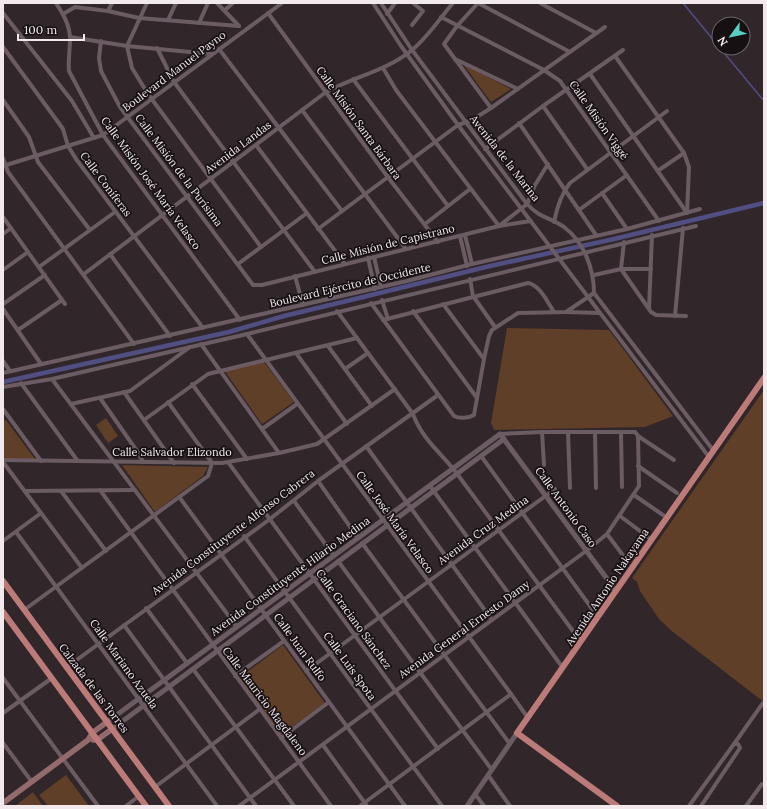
<svg xmlns="http://www.w3.org/2000/svg" width="767" height="809" viewBox="0 0 767 809" font-family="Lora,serif">
<style>
.green{fill:#5f3f27}
.lines{fill:none;stroke-linecap:round;stroke-linejoin:round}
.stream{stroke:#514f82;stroke-width:1.5}
.canal{stroke:#514f82;stroke-width:4.5}
.minor{stroke:#6a5c62;stroke-width:4}
.tertiary{stroke:#6a5c62;stroke-width:5}
.secondary{stroke:#936b6d;stroke-width:5.5}
.primary{stroke:#bc7b78;stroke-width:6}
.labels{text-anchor:middle;dominant-baseline:central;stroke-width:3.5;stroke-linejoin:round;paint-order:stroke}
.street-label{font-size:11px;fill:#f2e9ed;stroke:#161013}
</style>
<rect width="100%" height="100%" fill="#31262a"/>
<g class="green">
<path d="M 463,64 L 511,89 L 491,102 Z"/>
<path d="M 507,328 L 609,330 L 673,416 L 645,427 L 494,430 L 491,423 Z"/>
<path d="M 264,362 L 294,402 L 262,424 L 224,370 Z"/>
<path d="M 764,390 L 764,702 L 673,632 L 659,619 L 640,591 L 637,582 L 632,578 Z"/>
<path d="M 106,418 L 118,436 L 108,443 L 96,425 Z"/>
<path d="M 6,420 L 35,459 L 3,458 L 3,421 Z"/>
<path d="M 122,465 L 208,467 L 203,476 L 155,512 Z"/>
<path d="M 283,645 L 325,703 L 281,735 L 239,678 Z"/>
<path d="M 66,775 L 89,806 L 48,806 L 39,795 Z"/>
<path d="M 33,792 L 43,806 L 15,806 Z"/>
</g>
<g class="lines">
<g class="stream">
<path d="M 683,3 L 719,47"/>
<path d="M 720,48 L 764,101"/>
</g>
<path class="canal" d="M 3,382 L 229,332 L 284,316 L 355,299 L 490,266 L 614,239 L 764,203"/>
<g class="minor">
<path d="M 56,3 C 63,14 70,25 70,39 C 70,50 68,60 69,71 L 103,135 L 240,320"/>
<path d="M 147,3 L 127,46 L 132,68 L 148,94 L 261,247"/>
<path d="M 217,3 L 239,26"/>
<path d="M 373,3 L 401,46 L 458,125 L 709,457"/>
<path d="M 381,3 L 412,50 L 527,204 C 541,219 550,217 564,227 C 584,242 594,269 594,293 L 713,450"/>
<path d="M 478,3 L 457,26 L 444,44 L 491,108"/>
<path d="M 478,3 L 570,52"/>
<path d="M 540,3 L 596,33"/>
<path d="M 225,10 L 233,3"/>
<path d="M 108,11 L 112,3"/>
<path d="M 3,13 L 72,101 L 94,138"/>
<path d="M 268,13 L 387,176 L 438,242"/>
<path d="M 63,14 L 75,7 L 108,11 L 139,18 L 239,26"/>
<path d="M 387,14 L 395,3"/>
<path d="M 441,17 L 544,70 L 560,81 L 659,221"/>
<path d="M 168,20 L 176,3"/>
<path d="M 199,23 L 208,3"/>
<path d="M 412,25 L 423,11 L 413,3"/>
<path d="M 70,37 L 127,46 L 211,54"/>
<path d="M 101,41 L 99,58 L 101,71 L 120,107 L 253,285 L 262,285 L 499,226 L 531,221"/>
<path d="M 3,47 L 58,122 L 63,129 L 68,146 L 76,159 L 203,328"/>
<path d="M 157,48 L 174,82 L 315,272"/>
<path d="M 219,49 L 342,211"/>
<path d="M 615,56 L 684,153 L 689,167 L 687,213"/>
<path d="M 455,59 L 518,89"/>
<path d="M 383,68 L 396,90 L 499,226 L 527,204 L 535,185 L 548,164"/>
<path d="M 590,74 L 687,213"/>
<path d="M 353,79 L 448,206"/>
<path d="M 3,100 L 29,137 L 38,162 L 90,230"/>
<path d="M 543,106 L 587,169"/>
<path d="M 302,110 L 406,249"/>
<path d="M 519,123 L 596,235"/>
<path d="M 256,145 L 345,264"/>
<path d="M 485,149 L 543,106 L 623,50"/>
<path d="M 3,158 L 8,172 L 134,344"/>
<path d="M 3,166 L 103,135 L 282,3"/>
<path d="M 659,170 L 684,153"/>
<path d="M 602,193 L 627,229"/>
<path d="M 579,210 L 627,175"/>
<path d="M 3,217 L 65,304"/>
<path d="M 554,222 C 557,207 561,194 570,183 L 667,111"/>
<path d="M 425,224 L 470,189"/>
<path d="M 318,229 L 458,125 L 472,120 L 491,108 L 605,27"/>
<path d="M 3,234 L 11,228"/>
<path d="M 465,235 L 472,264"/>
<path d="M 460,236 L 467,266"/>
<path d="M 624,242 L 621,269 L 651,312 L 656,315 L 686,316"/>
<path d="M 110,254 L 170,336"/>
<path d="M 374,257 L 381,287"/>
<path d="M 368,258 L 375,289"/>
<path d="M 238,264 L 307,213"/>
<path d="M 39,267 L 115,212"/>
<path d="M 3,270 L 28,252"/>
<path d="M 84,274 L 326,92 C 354,77 388,70 412,50 C 428,37 440,18 453,3"/>
<path d="M 594,275 L 621,269 L 651,269"/>
<path d="M 295,276 L 303,305"/>
<path d="M 470,279 L 473,296 L 495,327"/>
<path d="M 382,300 L 388,319"/>
<path d="M 371,303 L 454,416 C 459,419 469,418 474,415 L 484,359 L 489,336 L 492,330 L 518,313 L 566,312 L 594,293"/>
<path d="M 3,304 L 45,275"/>
<path d="M 443,304 L 484,359"/>
<path d="M 3,309 L 41,364"/>
<path d="M 649,309 L 652,235"/>
<path d="M 337,311 L 413,414 C 423,441 442,453 458,475 C 499,530 540,587 581,642"/>
<path d="M 413,311 L 477,398"/>
<path d="M 566,312 L 600,313"/>
<path d="M 675,316 L 683,228"/>
<path d="M 383,320 L 528,283 C 540,285 548,303 554,312"/>
<path d="M 18,330 L 62,300"/>
<path d="M 247,334 L 511,694"/>
<path d="M 201,344 L 279,453"/>
<path d="M 328,346 L 372,406"/>
<path d="M 296,353 L 347,424"/>
<path d="M 3,361 L 10,371"/>
<path d="M 345,369 L 368,353"/>
<path d="M 3,373 L 407,281 L 472,264 L 627,229 L 700,209"/>
<path d="M 52,379 L 237,627"/>
<path d="M 21,383 L 77,460"/>
<path d="M 192,384 L 247,459"/>
<path d="M 3,387 L 52,379 L 247,334 L 696,226"/>
<path d="M 124,392 L 174,463"/>
<path d="M 100,398 L 139,454 L 143,462"/>
<path d="M 71,404 L 130,391 L 190,347"/>
<path d="M 3,409 L 41,461"/>
<path d="M 144,420 L 208,374 L 357,338"/>
<path d="M 262,429 L 297,404"/>
<path d="M 542,432 L 544,465"/>
<path d="M 568,432 L 570,488"/>
<path d="M 595,432 L 596,488"/>
<path d="M 621,432 L 622,487"/>
<path d="M 638,436 L 674,460"/>
<path d="M 366,446 L 492,620"/>
<path d="M 481,456 L 598,617"/>
<path d="M 3,460 L 222,463 L 279,453 L 317,444 L 395,389"/>
<path d="M 3,462 L 82,568"/>
<path d="M 228,462 L 438,749"/>
<path d="M 638,466 L 677,493"/>
<path d="M 318,481 L 358,538"/>
<path d="M 430,486 L 563,668"/>
<path d="M 100,490 L 331,806"/>
<path d="M 25,491 L 135,490"/>
<path d="M 61,491 L 106,551"/>
<path d="M 634,495 L 663,515"/>
<path d="M 180,498 L 405,806"/>
<path d="M 294,501 L 334,556"/>
<path d="M 620,516 L 648,537"/>
<path d="M 16,532 L 217,806"/>
<path d="M 607,534 L 628,562"/>
<path d="M 244,536 L 442,806"/>
<path d="M 3,541 L 41,513"/>
<path d="M 362,543 L 510,744"/>
<path d="M 338,561 L 492,770"/>
<path d="M 146,608 L 187,663"/>
<path d="M 24,610 L 208,476 L 212,463 L 168,402"/>
<path d="M 124,625 L 256,806"/>
<path d="M 67,667 L 270,519 L 318,481 L 438,395"/>
<path d="M 193,669 L 294,806"/>
<path d="M 306,671 L 555,489"/>
<path d="M 235,676 L 284,641"/>
<path d="M 3,678 L 98,806"/>
<path d="M 3,713 L 52,678"/>
<path d="M 281,738 L 329,702"/>
<path d="M 3,743 L 32,782"/>
<path d="M 734,744 L 763,703"/>
<path d="M 323,745 L 367,806"/>
<path d="M 488,775 L 510,806"/>
<path d="M 155,787 L 260,709"/>
<path d="M 475,794 L 484,806"/>
<path d="M 126,806 L 139,796"/>
<path d="M 239,806 L 586,551 L 607,534 L 639,486 L 638,436 L 635,432 L 542,432 L 500,434"/>
<path d="M 360,806 L 511,694 L 528,718"/>
<path d="M 689,806 L 734,744 L 738,744 L 740,748 L 701,806"/>
<path d="M 746,806 L 762,784"/>
</g>
<g class="tertiary">
<path d="M 107,722 L 500,434 L 616,591"/>
<path d="M 112,729 L 504,439"/>
<path d="M 467,806 L 517,733"/>
</g>
<g class="secondary">
<path d="M 93,740 L 97,740 L 112,729"/>
<path d="M 3,803 L 88,740 L 92,733 L 107,722"/>
</g>
<g class="primary">
<path d="M 3,581 L 169,806"/>
<path d="M 3,612 L 146,806"/>
<path d="M 617,806 L 517,733 L 764,378"/>
</g>
</g>
<g class="labels">
<g class="street-label">
<text transform="translate(174 71) rotate(-37)">Boulevard Manuel Payno</text>
<text transform="translate(599 120) rotate(55)">Calle Misión Viggé</text>
<text transform="translate(359 123) rotate(54)">Calle Misión Santa Bárbara</text>
<text transform="translate(238 147) rotate(-37)">Avenida Landas</text>
<text transform="translate(505 158) rotate(52)">Avenida de la Marina</text>
<text transform="translate(179 170) rotate(53)">Calle Misión de la Purísima</text>
<text transform="translate(151 183) rotate(54)">Calle Misión José María Velasco</text>
<text transform="translate(106 184) rotate(53)">Calle Coníferas</text>
<text transform="translate(388 244) rotate(-14)">Calle Misión de Capistrano</text>
<text transform="translate(350 285) rotate(-13)">Boulevard Ejército de Occidente</text>
<text x="172" y="452">Calle Salvador Elizondo</text>
<text transform="translate(566 507) rotate(54)">Calle Antonio Caso</text>
<text transform="translate(395 522) rotate(54)">Calle José María Velasco</text>
<text transform="translate(483 530) rotate(-36)">Avenida Cruz Medina</text>
<text transform="translate(233 532) rotate(-37)">Avenida Constituyente Alfonso Cabrera</text>
<text transform="translate(290 576) rotate(-36)">Avenida Constituyente Hilario Medina</text>
<text transform="translate(607 587) rotate(-56)">Avenida Antonio Nakayama</text>
<text transform="translate(354 619) rotate(54)">Calle Graciano Sánchez</text>
<text transform="translate(464 629) rotate(-36)">Avenida General Ernesto Damy</text>
<text transform="translate(300 647) rotate(54)">Calle Juan Rulfo</text>
<text transform="translate(124 664) rotate(54)">Calle Mariano Azuela</text>
<text transform="translate(350 666) rotate(54)">Calle Luis Spota</text>
<text transform="translate(94 688) rotate(53)">Calzada de las Torres</text>
<text transform="translate(265 701) rotate(53)">Calle Mauricio Magdaleno</text>
</g>
</g>
<rect width="767" height="809" fill="none" stroke="#f2e9ed" stroke-width="8"/>
<g transform="translate(731 36) rotate(237)"><circle r="19" fill="#161013" stroke="#6e676a"/>
<path d="M0-3L7 15L0 10L-7 15Z" fill="#58cec0"/>
<text y="-6" font-size="11" font-weight="bold" text-anchor="middle" fill="#f2e9ed">N</text>
</g>
<path d="M18 34v6h66v-6" fill="none" stroke="#f2e9ed" stroke-width="2"/>
<text x="24" y="34" font-size="12" fill="#f2e9ed" stroke="#161013" stroke-width="3" paint-order="stroke">100 m</text>
</svg>
